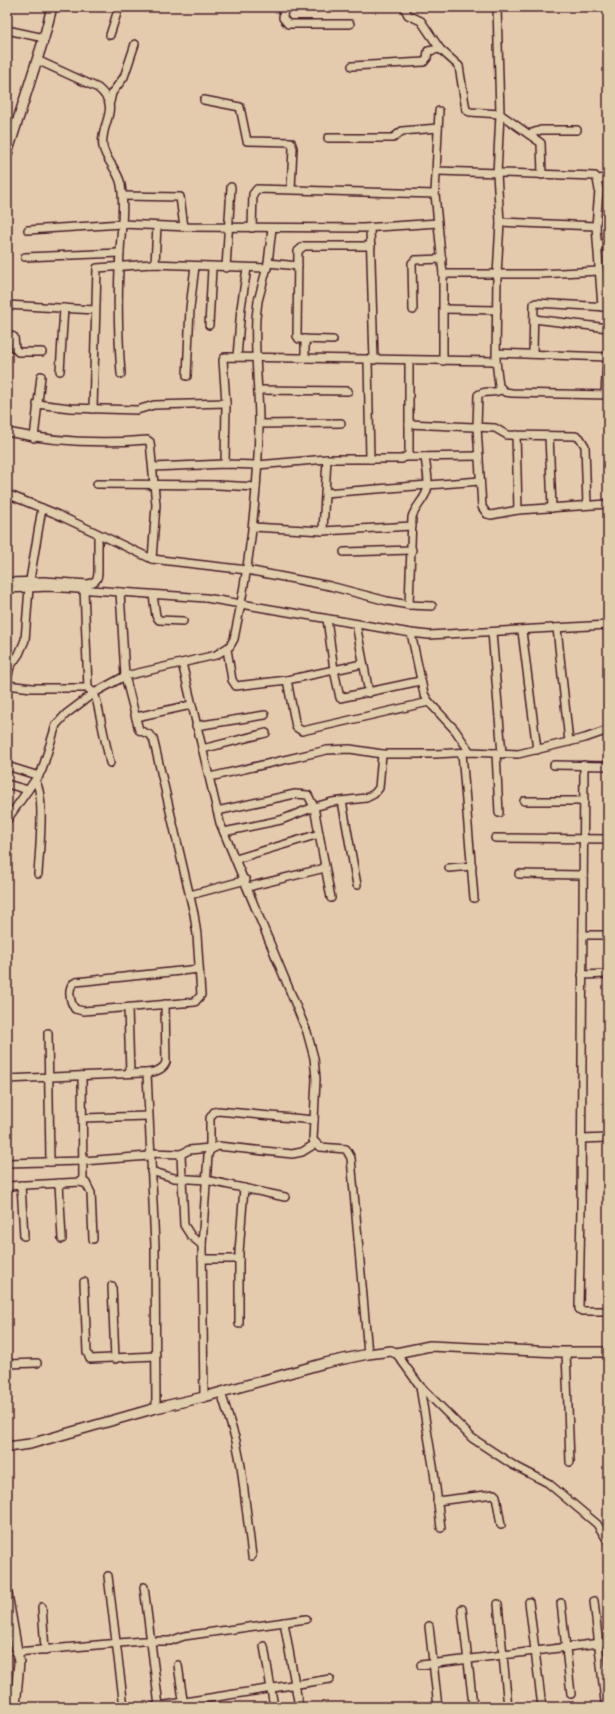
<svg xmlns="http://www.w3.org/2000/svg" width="615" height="1714" viewBox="0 0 615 1714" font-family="Mali,sans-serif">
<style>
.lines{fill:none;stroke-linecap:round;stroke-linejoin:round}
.minor-casing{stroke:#4a1f2b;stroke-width:10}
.tertiary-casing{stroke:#4a1f2b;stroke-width:12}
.minor{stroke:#dfcdab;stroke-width:7}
.tertiary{stroke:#dfcdab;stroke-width:9}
</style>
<rect width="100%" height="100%" fill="#e5cbae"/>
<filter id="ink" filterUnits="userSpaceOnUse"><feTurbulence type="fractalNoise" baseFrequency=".025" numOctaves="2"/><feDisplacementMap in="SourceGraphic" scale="8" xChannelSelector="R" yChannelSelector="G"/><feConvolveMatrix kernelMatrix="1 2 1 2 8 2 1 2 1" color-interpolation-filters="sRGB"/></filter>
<g filter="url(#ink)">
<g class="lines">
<g class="minor-casing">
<g id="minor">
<path d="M 284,7 L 283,18 L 288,24 L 350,24"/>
<path d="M 404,7 L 408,15 L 421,21 L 440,49 L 459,66 L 466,110 L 470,112 L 500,114 L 541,143 L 542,175"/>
<path d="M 497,7 L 500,114 L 497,174 L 500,222 L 497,275 L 496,361 L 499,386 L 505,392 L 512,393 L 608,395"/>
<path d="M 7,30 L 44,38"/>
<path d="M 110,35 L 119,7"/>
<path d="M 37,60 L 98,88 C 123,109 99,123 103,147 C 106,161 119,171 121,185 C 125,207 121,230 120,252 C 117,293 118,333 121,374"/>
<path d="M 352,66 L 424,62 L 427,58 L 428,51 L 440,49"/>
<path d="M 204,100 L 240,107 L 247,141 L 291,142 L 293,148 L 291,189"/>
<path d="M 110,102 L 112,93 L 124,77 L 135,44"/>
<path d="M 439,111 L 435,194 L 443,274 L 443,361"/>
<path d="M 529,134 L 541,130 L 577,130"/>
<path d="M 328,138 L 393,138 L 402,131 L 438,128"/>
<path d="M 437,171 L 595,176 L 597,179 L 599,190 L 596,226 L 602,307"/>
<path d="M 597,179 L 608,178"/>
<path d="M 123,196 L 180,197 L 184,227"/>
<path d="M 500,222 L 596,226"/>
<path d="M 252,228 L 253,194 L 257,189 L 435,194"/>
<path d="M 370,228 L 374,360"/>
<path d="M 28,230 L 122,224 L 188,227 L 363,228 L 438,223"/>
<path d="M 598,244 L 608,244"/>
<path d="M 25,257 L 120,253"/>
<path d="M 268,263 L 298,266"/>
<path d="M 155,264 L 157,226"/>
<path d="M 226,268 L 231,187"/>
<path d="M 443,274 L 540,274 L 599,271"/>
<path d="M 7,305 L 95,310"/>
<path d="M 444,309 L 497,310"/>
<path d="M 413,310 L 412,263 L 415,260 L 442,259"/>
<path d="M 534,319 L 608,328"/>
<path d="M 209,325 L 212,268"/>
<path d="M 7,334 L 14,337 L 15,348 L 18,352 L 42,352"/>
<path d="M 333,340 L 299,339 L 297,336 L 298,251 L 304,246 L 371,246"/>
<path d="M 497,353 L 608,357"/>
<path d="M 533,354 L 534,304 L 536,303 L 608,307"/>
<path d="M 237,357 L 241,308 L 247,268"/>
<path d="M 305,358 L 305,339"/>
<path d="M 368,360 L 370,459"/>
<path d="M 60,371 L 64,308"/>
<path d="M 187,376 L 190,308 L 195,266"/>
<path d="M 258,390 L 348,391"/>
<path d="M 501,390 C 494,394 484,390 478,395 L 477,427 L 482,507 L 487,514 L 491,515 L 518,510 L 608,504"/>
<path d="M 605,395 L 607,357"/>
<path d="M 37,404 L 70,408 L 137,410 L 154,405 L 226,403"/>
<path d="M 93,409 L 97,268 L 152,264 L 267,268"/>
<path d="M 259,424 L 341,423"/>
<path d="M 409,424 L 495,428 L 507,435 L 575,436 L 580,438 L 585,446 L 587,505"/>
<path d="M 7,432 C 54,442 99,444 147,440 L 150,442 L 156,505 L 152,559"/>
<path d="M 516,435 L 518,510"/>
<path d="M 549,436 L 552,508"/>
<path d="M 34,438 L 41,376"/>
<path d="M 406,457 L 479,456"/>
<path d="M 225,464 L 226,403 L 223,360 L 225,357 L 496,361"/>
<path d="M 153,467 L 225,464 L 257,465 L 327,459 L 402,459 L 409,454 L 409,360"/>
<path d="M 97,484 L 218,485 L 256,487"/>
<path d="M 325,493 L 480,481"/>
<path d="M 7,494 L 54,513 L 152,559 L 247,570 L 330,586 L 387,601 L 409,605 L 432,606"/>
<path d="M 253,527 L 323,531 L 412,526"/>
<path d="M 323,531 L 327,459"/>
<path d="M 344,552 L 412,550"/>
<path d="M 30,580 L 42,508"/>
<path d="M 7,582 L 44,581 L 88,584 C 96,582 98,579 98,572 L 98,535"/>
<path d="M 7,589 L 49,587 L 206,598 L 411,633 L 429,635 L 608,625"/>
<path d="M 84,589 L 88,688"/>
<path d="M 120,592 L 125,676 L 139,730 L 150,735 L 153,738 L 194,914 L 197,935 L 201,995 L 195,1002 L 83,1011 L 75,1009 C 70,1002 66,986 76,982 L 199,969"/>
<path d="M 153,595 L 156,616 L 159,620 L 183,621"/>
<path d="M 409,605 L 412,517 C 415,508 421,503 425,495 C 431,485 426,468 425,457"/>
<path d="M 327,619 L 334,670 L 340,698 L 420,681"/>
<path d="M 356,624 L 369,693"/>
<path d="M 557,628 L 569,742"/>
<path d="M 522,631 L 537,750"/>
<path d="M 492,632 L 502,754"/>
<path d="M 411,633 L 424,694 L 429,702 L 455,730 L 470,752"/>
<path d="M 227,649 L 232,680 L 236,686 L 287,680 L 362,664"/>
<path d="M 182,663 L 220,823 L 307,1032 L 314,1058 L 316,1079 L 313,1140 L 320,1147 L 346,1149 L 351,1158 L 368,1354"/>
<path d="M 7,680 L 10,667 L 19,654 L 25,640 L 29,588"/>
<path d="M 287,680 L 296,727 L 302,731 L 429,702"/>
<path d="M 7,685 L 32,688 L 88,688 L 94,693 L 97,702 L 110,763"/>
<path d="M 136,717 L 191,705"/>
<path d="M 196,726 L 265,715"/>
<path d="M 202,749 L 266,733"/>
<path d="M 462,753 L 474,898"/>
<path d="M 496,753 L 499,813"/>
<path d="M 554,765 L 608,766"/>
<path d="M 584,765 L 581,1209 L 579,1306 L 579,1309 L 582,1311 L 608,1311"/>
<path d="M 7,766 L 39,776"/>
<path d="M 210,777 L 327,750 L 350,749 L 382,754 L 435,754 L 470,752 L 518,754 L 585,738 L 608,730"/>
<path d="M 35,781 C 46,793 39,855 38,874"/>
<path d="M 7,784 L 28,790"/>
<path d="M 342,801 L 357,885"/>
<path d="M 524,801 L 584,801"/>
<path d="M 217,811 L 295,794 L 308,795 L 314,807 L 331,898"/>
<path d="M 7,820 L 42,770 L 56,725 L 66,714 L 94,693 L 125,676 L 216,655 L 230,646 L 234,639 C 249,568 258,497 259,424 C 259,389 254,353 256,318 L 258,301 L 268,263 L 272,228"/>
<path d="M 224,832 L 281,820 L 314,807 L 332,802 L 366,798 L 374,794 L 379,788 L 382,754"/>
<path d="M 495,838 L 608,839"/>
<path d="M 236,859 L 319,834"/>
<path d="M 449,868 L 472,866"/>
<path d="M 519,874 L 583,875"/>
<path d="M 248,887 L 325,868"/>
<path d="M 190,895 L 246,880"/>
<path d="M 583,935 L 608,935"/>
<path d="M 582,975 L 608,974"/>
<path d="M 128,1008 L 130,1073"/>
<path d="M 48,1033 L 50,1162"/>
<path d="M 147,1073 L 155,1246 L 156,1408"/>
<path d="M 82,1076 L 83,1183"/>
<path d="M 7,1079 L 142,1073 C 151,1073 163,1071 166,1062 L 165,1004"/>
<path d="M 83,1118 L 148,1116"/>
<path d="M 581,1139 L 608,1138"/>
<path d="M 210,1150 L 210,1118 L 214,1112 L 218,1111 L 314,1120"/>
<path d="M 149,1153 L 181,1154 L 189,1150 L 210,1148"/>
<path d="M 181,1154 L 184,1225 L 191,1236 L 202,1245"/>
<path d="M 7,1163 L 83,1161 L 149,1156"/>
<path d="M 151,1171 L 174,1178 L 206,1180 L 285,1197"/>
<path d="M 59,1183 L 62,1239"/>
<path d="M 21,1185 L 24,1236"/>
<path d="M 7,1186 L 81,1182 L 86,1183 L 91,1193 L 93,1239"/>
<path d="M 202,1259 L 239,1259"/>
<path d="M 84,1282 L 87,1352 L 90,1359 L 156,1356"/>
<path d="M 112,1286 L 115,1359"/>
<path d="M 239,1324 L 239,1252 L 244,1188"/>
<path d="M 566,1352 L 570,1462"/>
<path d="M 396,1353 L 420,1386 L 472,1438 L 513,1465 L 548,1483 L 597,1524 L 608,1541"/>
<path d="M 7,1364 L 37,1363"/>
<path d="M 420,1387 L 434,1472 L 441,1528"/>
<path d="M 221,1392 L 236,1441 L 241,1466 L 252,1556"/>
<path d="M 204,1397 L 202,1245 L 208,1155 L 210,1150 L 218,1146 L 292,1154 L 302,1152 L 315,1144"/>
<path d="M 437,1501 L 494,1494 L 496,1496 L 501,1525"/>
<path d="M 108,1576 L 124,1707"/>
<path d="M 144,1587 L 159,1706"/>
<path d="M 594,1601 L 605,1702"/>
<path d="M 529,1602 L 542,1707"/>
<path d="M 561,1603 L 571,1694"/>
<path d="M 498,1604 L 508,1707"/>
<path d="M 42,1607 L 45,1650"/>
<path d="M 462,1609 L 473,1705"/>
<path d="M 284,1622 L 299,1707"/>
<path d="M 429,1626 L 438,1707"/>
<path d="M 264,1646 L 274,1707"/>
<path d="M 17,1652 L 142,1641 L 170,1641 L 184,1636 L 306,1619"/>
<path d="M 178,1665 L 184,1707"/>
<path d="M 421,1665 L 608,1642"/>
<path d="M 153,1707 L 330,1679"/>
</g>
</g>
<g class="tertiary-casing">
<g id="tertiary">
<path d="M 7,154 L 44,38 L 52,7"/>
<path d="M 7,1447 L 30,1444 L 156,1408 L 204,1397 L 325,1363 L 368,1354 L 391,1351 L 396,1353 L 430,1346 L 558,1352 L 608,1352"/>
<path d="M 7,1594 L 19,1662 L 15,1707"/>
</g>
</g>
<use href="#minor" class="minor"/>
<use href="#tertiary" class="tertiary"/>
</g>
</g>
<rect width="615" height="1714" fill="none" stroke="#dfcdab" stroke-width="24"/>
<rect x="12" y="12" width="591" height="1690" fill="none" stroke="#4a1f2b" stroke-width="1.5" filter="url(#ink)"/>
</svg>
